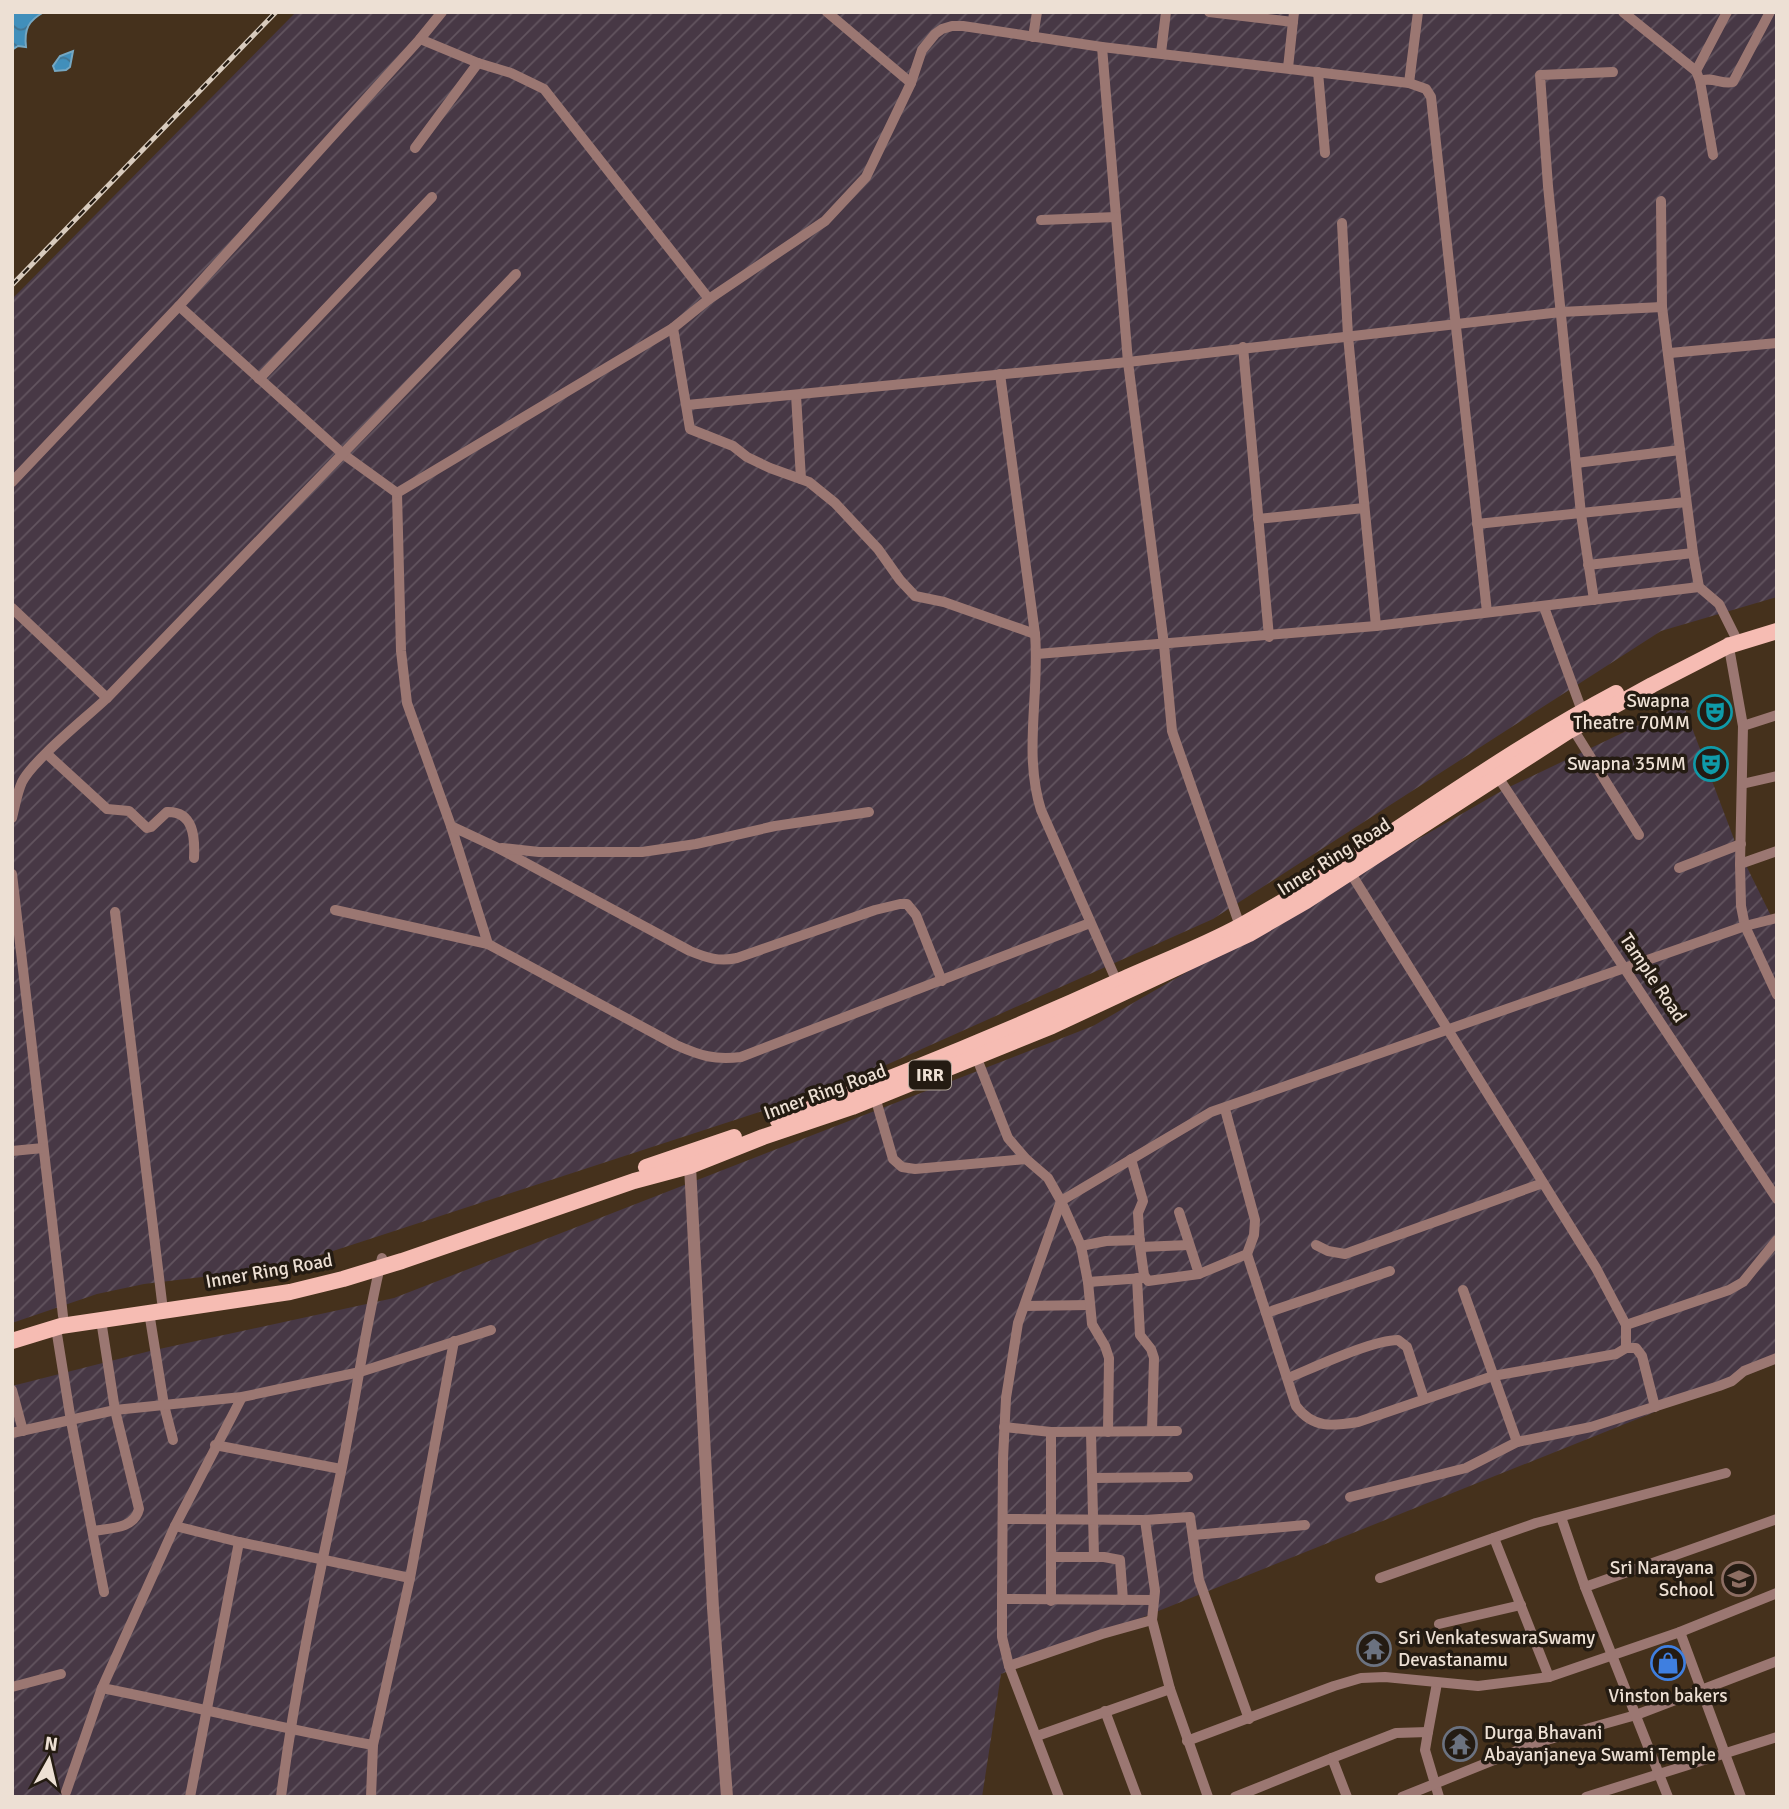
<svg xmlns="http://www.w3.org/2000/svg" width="1789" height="1809" viewBox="0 0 1789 1809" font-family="Signika,sans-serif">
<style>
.industrial{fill:url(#industrial-furrows)}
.water{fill:url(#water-waves);stroke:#75a7c2;stroke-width:2}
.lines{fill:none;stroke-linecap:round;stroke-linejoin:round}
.minor{stroke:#9b7772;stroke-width:10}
.tertiary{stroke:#9b7772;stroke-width:12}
.primary{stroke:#f6bcb3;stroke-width:16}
.rail-casing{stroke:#d8cbbd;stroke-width:5}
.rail{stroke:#241b12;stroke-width:2.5;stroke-dasharray:8;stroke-linecap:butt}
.labels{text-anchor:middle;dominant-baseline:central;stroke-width:7;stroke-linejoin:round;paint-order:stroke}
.shield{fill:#241b12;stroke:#b1a59a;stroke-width:2}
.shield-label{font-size:18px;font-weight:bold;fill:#ede0d4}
.poi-label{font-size:19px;fill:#ede0d4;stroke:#241b12;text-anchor:end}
.street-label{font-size:19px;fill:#ede0d4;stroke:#241b12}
</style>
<defs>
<pattern id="industrial-furrows" width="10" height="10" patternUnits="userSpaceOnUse" patternTransform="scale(1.75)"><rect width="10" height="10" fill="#473845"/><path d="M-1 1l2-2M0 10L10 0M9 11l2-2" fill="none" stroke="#62545f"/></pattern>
<pattern id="water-waves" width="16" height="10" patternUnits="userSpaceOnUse" patternTransform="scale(1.75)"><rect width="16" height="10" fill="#418fbb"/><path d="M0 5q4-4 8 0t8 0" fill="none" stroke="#437490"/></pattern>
</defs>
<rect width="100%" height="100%" fill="#45311c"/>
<g class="industrial">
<path d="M 296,12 L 1777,12 L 1777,597 L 1661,631 L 1213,919 L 839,1086 L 284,1267 L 144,1284 L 97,1294 L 12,1323 L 12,299 Z"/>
<path d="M 1683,704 L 1737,847 L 1777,928 L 1777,1363 L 1001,1674 L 982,1797 L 12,1797 L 12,1386 L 150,1351 L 394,1298 L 1093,1026 L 1505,789 Z"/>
</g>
<g class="water">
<path d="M 12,12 L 44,12 C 28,21 24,29 26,47 L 18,46 L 12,50 Z"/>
<path d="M 73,51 L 70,67 L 66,70 L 55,71 L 53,66 L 60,56 Z"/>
</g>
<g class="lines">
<g class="minor">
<path d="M 827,12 L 911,83"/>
<path d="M 1209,12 L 1293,22"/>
<path d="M 1623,12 L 1696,71 L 1700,81 L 1713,155"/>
<path d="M 1033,37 L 1037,12"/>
<path d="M 420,39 L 478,63 L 511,73 L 544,89 L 709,299"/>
<path d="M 1102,47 L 1128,362 L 1164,645 L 1172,731 L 1240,926 L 1244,929"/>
<path d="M 1161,53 L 1166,12"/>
<path d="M 1288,68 L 1294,12"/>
<path d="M 1696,71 L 1727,12"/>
<path d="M 1318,72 L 1325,153"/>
<path d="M 1700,81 C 1712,76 1722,85 1733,82 L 1770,12"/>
<path d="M 1409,83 L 1418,12"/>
<path d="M 415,148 L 478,63"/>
<path d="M 1661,201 L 1662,307 L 1693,553 L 1699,587 L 1719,604 L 1735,636"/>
<path d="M 1041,220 L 1116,217"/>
<path d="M 1342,223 L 1348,336 L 1376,626"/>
<path d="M 179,306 L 343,454 L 397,493 L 401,651 L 407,703 L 451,826 L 488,944"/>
<path d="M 673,328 L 690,429 L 733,446 L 747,457 L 770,468 L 809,482 L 835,503 L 878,549 L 900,580 L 915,596 L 944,602 L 1035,634"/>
<path d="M 1243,347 L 1269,637"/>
<path d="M 1670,353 L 1777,343"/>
<path d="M 1000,374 L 1035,634 C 1040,693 1023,753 1041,810 L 1117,982"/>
<path d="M 259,379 L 432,197"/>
<path d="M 796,395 L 801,479"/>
<path d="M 687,405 L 1128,362 L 1561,312 L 1662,307"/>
<path d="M 1576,463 L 1680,450"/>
<path d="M 12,482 L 179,306 L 420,39 L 442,12"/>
<path d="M 397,493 L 673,328 L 709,299 L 825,221 L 866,177 L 911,83 L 922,50 L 935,34 L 942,29 L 952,26 L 963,26 L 1102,47 L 1409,83 L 1426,89 L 1431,97 L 1487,612"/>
<path d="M 1258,519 L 1364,508"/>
<path d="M 1477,524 L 1686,502"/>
<path d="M 1588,565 L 1693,553"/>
<path d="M 1594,600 L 1581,514 L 1548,186 L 1540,75 L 1613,72"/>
<path d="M 1544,607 L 1582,711"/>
<path d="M 12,608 L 107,698"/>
<path d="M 1728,642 L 1743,726 L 1740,864 L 1741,906 L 1745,926 L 1777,995"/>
<path d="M 1037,654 L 1376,626 L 1699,587"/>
<path d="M 1743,726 L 1777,715"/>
<path d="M 1573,729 L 1639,835"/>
<path d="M 47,754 L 107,809 L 129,811 L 147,828 L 151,827 L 167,812 C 194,811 195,838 194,858"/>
<path d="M 1498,777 L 1777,1199"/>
<path d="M 1742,784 L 1777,776"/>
<path d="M 12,818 C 15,806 17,793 22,782 C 34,759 86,718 107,698 L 516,274"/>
<path d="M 451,826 L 498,848 L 690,951 C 707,958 719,962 737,958 L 875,910 L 900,904 L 907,904 L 916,915 L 942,981"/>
<path d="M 502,848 L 539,852 L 642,852 L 696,844 L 775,826 L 869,812"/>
<path d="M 1740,864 L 1777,851"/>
<path d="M 1679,868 L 1741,844"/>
<path d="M 12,874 L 63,1316"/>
<path d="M 335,910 L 488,944 L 676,1045 C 701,1056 714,1060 741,1057 L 1090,923"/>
<path d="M 115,912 L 162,1302"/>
<path d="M 976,1056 L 1008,1138 L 1026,1159 L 1048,1178 L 1061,1201 L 1018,1323 L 1006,1398 L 1003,1459 L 1002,1599 L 1002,1637 L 1009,1666 L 1059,1797"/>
<path d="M 875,1097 L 893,1159 L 902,1167 L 915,1169 L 1026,1159"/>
<path d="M 12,1151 L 43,1148"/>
<path d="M 1131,1159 L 1143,1201 L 1138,1213 L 1140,1247 L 1144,1275 L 1148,1281 L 1199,1274 L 1179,1212"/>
<path d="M 1316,1245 L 1328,1251 L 1345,1254 L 1543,1183"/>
<path d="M 1081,1246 L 1106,1241 L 1140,1240"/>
<path d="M 1140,1247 L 1189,1245"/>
<path d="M 1247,1254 L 1296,1406 C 1313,1429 1333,1426 1358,1422 L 1493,1376 L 1616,1354 L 1626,1348 L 1626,1325 L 1596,1268 L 1350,872"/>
<path d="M 1199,1274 L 1247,1254 L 1254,1235 L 1255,1220 L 1225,1109"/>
<path d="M 1137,1278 L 1140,1335 L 1151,1349 L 1154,1358 L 1152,1431"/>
<path d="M 1088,1282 L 1143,1278"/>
<path d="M 1463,1290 L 1517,1442 L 1591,1427 L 1719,1386 L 1732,1381 L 1744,1371 L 1777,1358"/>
<path d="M 1025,1306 L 1089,1305"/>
<path d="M 149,1312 L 164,1405 L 173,1440"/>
<path d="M 1266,1313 L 1390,1271"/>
<path d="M 1626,1325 L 1729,1290 L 1743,1282 L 1777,1240"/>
<path d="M 56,1328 L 71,1421 L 104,1592"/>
<path d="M 1626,1348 L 1636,1348 L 1642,1356 L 1655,1407"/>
<path d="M 1288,1378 C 1313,1368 1372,1340 1398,1340 L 1407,1347 L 1424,1399"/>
<path d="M 12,1390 L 23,1431"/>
<path d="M 1004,1427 L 1051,1432 L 1177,1431"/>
<path d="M 1051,1432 L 1051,1601"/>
<path d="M 1108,1432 L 1109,1358 L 1105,1346 L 1092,1324 L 1088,1282 L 1081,1246 L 1061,1201 L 1211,1112 L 1745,926 L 1777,918"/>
<path d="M 12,1433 L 115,1410 L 242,1397 L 360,1372 L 491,1330"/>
<path d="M 1091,1433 L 1094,1557"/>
<path d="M 215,1445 L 341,1469"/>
<path d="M 1093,1478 L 1188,1477"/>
<path d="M 1350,1497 L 1466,1468 L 1517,1442"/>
<path d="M 1561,1517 L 1585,1587"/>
<path d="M 1003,1519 L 1145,1520 L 1190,1517 L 1199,1580 L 1249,1719"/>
<path d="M 1145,1520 L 1155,1591 L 1152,1620 L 1170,1689 L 1208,1797"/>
<path d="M 175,1526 L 239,1542 L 410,1578"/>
<path d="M 93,1531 C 111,1528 134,1529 139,1509 L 115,1410 L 101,1320"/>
<path d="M 1194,1535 L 1305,1525"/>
<path d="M 1494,1538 L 1549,1677"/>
<path d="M 1052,1557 L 1104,1557 L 1120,1560 L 1123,1600"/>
<path d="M 1380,1578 L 1536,1523 L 1726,1473"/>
<path d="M 1002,1599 L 1153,1600"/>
<path d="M 1439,1624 L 1521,1605"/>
<path d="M 1680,1632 L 1741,1797"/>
<path d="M 1009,1666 L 1102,1634 L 1152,1620"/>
<path d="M 12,1687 L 61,1674"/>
<path d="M 102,1688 C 193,1706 282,1729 373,1745"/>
<path d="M 1105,1711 L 1137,1797"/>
<path d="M 1428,1732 L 1437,1683"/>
<path d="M 1037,1736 L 1170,1689"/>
<path d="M 1187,1741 L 1334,1686 L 1361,1678 L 1385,1677 L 1478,1686 L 1549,1677 L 1680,1632 L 1777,1593"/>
<path d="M 1332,1758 L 1396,1733 L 1428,1732 L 1425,1750 L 1439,1797"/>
<path d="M 66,1792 L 102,1688 L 175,1526 L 242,1397"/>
<path d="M 190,1797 L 239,1542"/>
<path d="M 281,1797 C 295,1686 319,1577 342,1467 C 356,1398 365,1327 382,1258"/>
<path d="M 371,1797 L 373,1745 L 410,1578 L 454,1341"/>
<path d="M 1235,1797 L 1332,1758 L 1347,1797"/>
<path d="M 1402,1797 L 1536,1743 L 1636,1715 L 1777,1661"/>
<path d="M 1586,1797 L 1777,1737"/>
<path d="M 1668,1797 L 1585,1587 L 1777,1519"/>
</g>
<path class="tertiary" d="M 692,1158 L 690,1166 L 713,1608 L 727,1797"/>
<g class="primary">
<path d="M 778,1121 C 894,1078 1009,1031 1121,980 C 1161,962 1204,946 1242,925 C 1370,854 1486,762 1616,693"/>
<path d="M 646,1167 L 734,1137"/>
<path d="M 12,1341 L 61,1326 L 290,1292 L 343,1279 L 402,1261 L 634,1181 L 690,1166 L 763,1137 L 852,1107 L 1052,1026 L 1249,934 L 1306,901 L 1567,732 L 1652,685 L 1728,646 L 1777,631"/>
</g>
<g class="rail-casing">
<path id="rail" d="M 12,285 L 276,12"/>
</g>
<use href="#rail" class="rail"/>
</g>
<defs>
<g id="theatre-ring" transform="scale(1.75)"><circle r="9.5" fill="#241b12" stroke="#0f9aa8" stroke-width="1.5"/><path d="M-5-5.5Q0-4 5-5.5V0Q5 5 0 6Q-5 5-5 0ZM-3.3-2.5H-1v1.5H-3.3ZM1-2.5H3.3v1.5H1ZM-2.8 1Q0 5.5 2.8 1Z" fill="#0f9aa8"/></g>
<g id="school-ring" transform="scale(1.75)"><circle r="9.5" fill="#241b12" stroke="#8d6e63" stroke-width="1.5"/><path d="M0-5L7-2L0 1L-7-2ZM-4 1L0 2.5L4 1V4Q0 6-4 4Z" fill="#8d6e63"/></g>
<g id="temple-ring" transform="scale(1.75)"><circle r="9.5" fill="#241b12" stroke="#6b7280" stroke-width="1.5"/><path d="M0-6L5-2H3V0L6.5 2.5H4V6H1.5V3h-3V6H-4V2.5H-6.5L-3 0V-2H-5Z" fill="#6b7280"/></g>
<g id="shop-ring" transform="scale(1.75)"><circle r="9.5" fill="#241b12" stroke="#3f7fe0" stroke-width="1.5"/><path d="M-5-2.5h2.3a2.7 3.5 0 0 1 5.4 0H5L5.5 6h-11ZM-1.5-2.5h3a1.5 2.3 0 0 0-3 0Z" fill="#3f7fe0"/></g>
</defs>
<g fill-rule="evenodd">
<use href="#theatre-ring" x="1715" y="712"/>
<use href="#theatre-ring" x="1711" y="764"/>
<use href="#school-ring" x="1739" y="1579"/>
<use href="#temple-ring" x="1374" y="1649"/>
<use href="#shop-ring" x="1668" y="1663"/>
<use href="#temple-ring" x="1460" y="1744"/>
</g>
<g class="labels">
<rect class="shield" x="909" y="1060.5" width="42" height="29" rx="5"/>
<g class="shield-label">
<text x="930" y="1075">IRR</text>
</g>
<g class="poi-label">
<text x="1690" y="701">Swapna<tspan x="1690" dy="22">Theatre 70MM</tspan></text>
<text x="1686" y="764">Swapna 35MM</text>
<text x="1714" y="1568">Sri Narayana<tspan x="1714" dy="22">School</tspan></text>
<text x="1398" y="1638" text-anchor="start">Sri VenkateswaraSwamy<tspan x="1398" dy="22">Devastanamu</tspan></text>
<text x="1668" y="1696" text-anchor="middle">Vinston bakers</text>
<text x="1484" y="1733" text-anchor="start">Durga Bhavani<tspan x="1484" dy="22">Abayanjaneya Swami Temple</tspan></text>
</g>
<g class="street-label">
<text transform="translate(1334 857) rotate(-32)">Inner Ring Road</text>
<text transform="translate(1653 978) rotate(56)">Tample Road</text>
<text transform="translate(825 1092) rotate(-20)">Inner Ring Road</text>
<text transform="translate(269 1271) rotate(-10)">Inner Ring Road</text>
</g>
</g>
<rect width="1789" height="1809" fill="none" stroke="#ede0d4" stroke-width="28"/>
<g transform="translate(49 1760) rotate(8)" stroke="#241b12" stroke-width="5" paint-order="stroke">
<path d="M0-5L12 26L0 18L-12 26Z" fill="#ede0d4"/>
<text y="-10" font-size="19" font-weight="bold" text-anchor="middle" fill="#ede0d4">N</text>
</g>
</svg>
